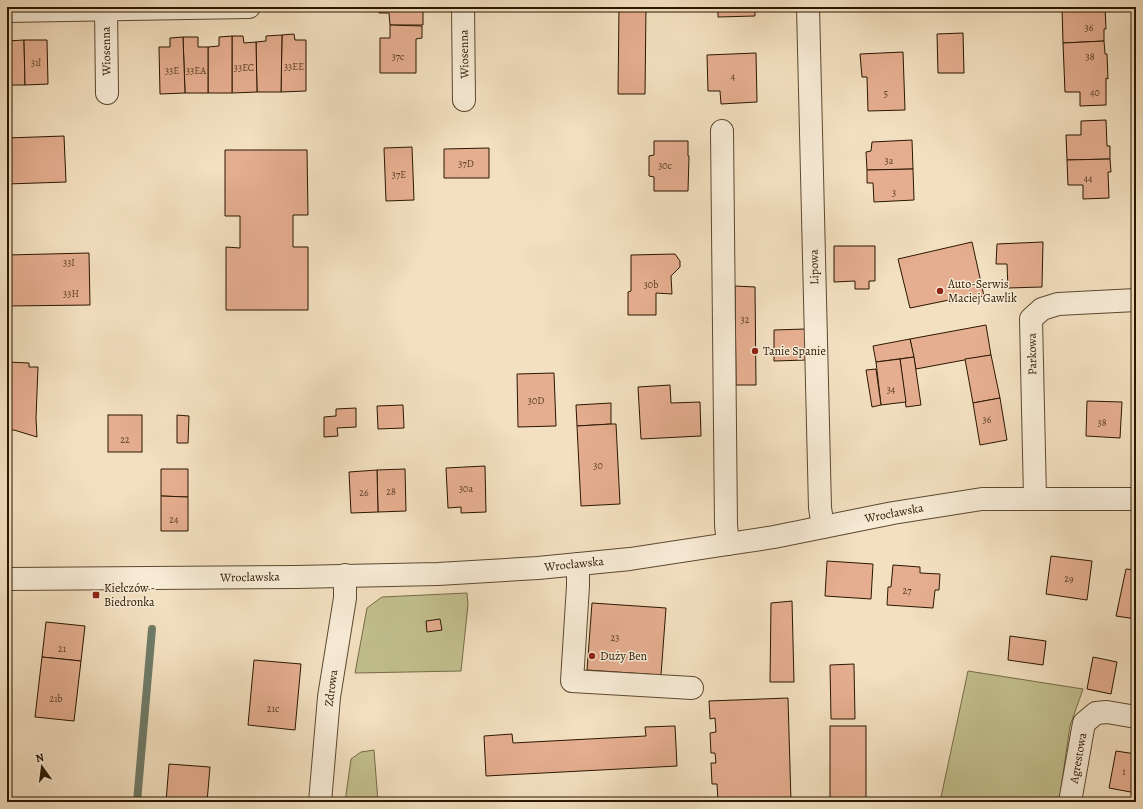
<svg xmlns="http://www.w3.org/2000/svg" width="1143" height="809" viewBox="0 0 1143 809" font-family="Alegreya,serif">
<style>
.green{fill:#c2c08e;stroke:#766c47}
.lines{fill:none;stroke-linecap:round;stroke-linejoin:round}
.stream{stroke:#6f7b68;stroke-width:8}
.building{fill:#e5ae90;stroke:#2a1700}
.minor-casing{stroke:#5c4930;stroke-width:24}
.minor{stroke:#f7ebd6;stroke-width:22}
.poi-dot{fill:#8f2418;stroke:#f7ebd6;stroke-width:1.5}
.labels{text-anchor:middle;dominant-baseline:central;stroke-width:3;stroke-linejoin:round;paint-order:stroke}
.number-label{font-size:10px;fill:#593d24}
.street-label{font-size:12px;fill:#2a1700;stroke:#f7ebd6}
.poi-label{font-size:12px;fill:#2a1700;stroke:#f7ebd6;text-anchor:start}
</style>
<rect width="100%" height="100%" fill="#f3e0c0"/>
<filter id="stains"><feTurbulence type="fractalNoise" baseFrequency=".005" numOctaves="4"/><feColorMatrix values="0 0 0 0 .2 0 0 0 0 .09 0 0 0 0 .02 0 0 0 .5 -.17"/></filter>
<radialGradient id="worn" r=".72"><stop offset=".6" stop-color="#630" stop-opacity="0"/><stop offset="1" stop-color="#630" stop-opacity=".3"/></radialGradient>
<g class="green">
<path d="M 467,593 L 468,605 L 461,671 L 355,673 L 367,608 L 382,597 Z"/>
<path d="M 968,671 L 1083,689 L 1070,726 L 1059,802 L 940,802 Z"/>
<path d="M 374,750 L 378,802 L 345,802 L 351,759 L 361,752 Z"/>
</g>
<g class="lines">
<path class="stream" d="M 137,802 L 152,629"/>
</g>
<g class="building">
<path d="M 379,7 L 416,7 L 416,10 L 423,10 L 423,25 L 390,25 L 389,13 L 379,13 Z"/>
<path d="M 619,7 L 646,7 L 645,94 L 618,94 Z"/>
<path d="M 718,7 L 755,7 L 755,16 L 718,17 Z"/>
<path d="M 1062,7 L 1105,7 L 1106,29 L 1104,29 L 1104,41 L 1063,43 Z"/>
<path d="M 390,25 L 422,26 L 422,38 L 416,39 L 416,73 L 380,73 L 380,38 L 390,38 Z"/>
<path d="M 963,33 L 964,73 L 938,73 L 937,34 Z"/>
<path d="M 294,34 L 295,40 L 306,40 L 306,91 L 281,92 L 282,35 Z"/>
<path d="M 282,35 L 281,92 L 257,92 L 256,42 L 266,41 L 266,36 Z"/>
<path d="M 232,36 L 243,36 L 244,43 L 256,42 L 257,92 L 232,93 Z"/>
<path d="M 232,36 L 232,93 L 208,93 L 208,47 L 219,46 L 219,37 Z"/>
<path d="M 183,37 L 198,37 L 198,47 L 208,47 L 208,93 L 185,93 Z"/>
<path d="M 183,37 L 185,93 L 160,94 L 159,47 L 170,47 L 170,38 Z"/>
<path d="M 24,40 L 25,85 L 7,85 L 7,41 Z"/>
<path d="M 24,40 L 47,40 L 48,84 L 25,85 Z"/>
<path d="M 1104,41 L 1105,54 L 1107,54 L 1108,79 L 1106,78 L 1106,105 L 1080,106 L 1080,92 L 1065,92 L 1063,43 Z"/>
<path d="M 903,52 L 905,110 L 868,111 L 867,77 L 862,77 L 860,54 Z"/>
<path d="M 756,53 L 757,102 L 721,104 L 720,91 L 708,91 L 707,55 Z"/>
<path d="M 1106,120 L 1107,146 L 1110,146 L 1110,159 L 1067,160 L 1066,135 L 1081,135 L 1081,121 Z"/>
<path d="M 64,136 L 66,182 L 7,184 L 7,138 Z"/>
<path d="M 912,140 L 913,169 L 867,170 L 866,152 L 871,151 L 872,142 Z"/>
<path d="M 654,141 L 688,141 L 688,156 L 689,156 L 688,191 L 654,191 L 654,177 L 649,176 L 649,156 L 654,155 Z"/>
<path d="M 412,147 L 414,200 L 386,201 L 384,148 Z"/>
<path d="M 489,148 L 489,178 L 444,178 L 444,149 Z"/>
<path d="M 225,150 L 307,150 L 308,215 L 293,215 L 293,247 L 308,247 L 308,310 L 226,310 L 226,247 L 240,248 L 240,216 L 225,216 Z"/>
<path d="M 1110,159 L 1111,172 L 1108,172 L 1109,198 L 1083,199 L 1083,185 L 1068,185 L 1067,160 Z"/>
<path d="M 913,169 L 914,200 L 874,202 L 873,183 L 867,183 L 867,170 Z"/>
<path d="M 972,242 L 984,296 L 950,303 L 949,300 L 910,308 L 898,259 Z"/>
<path d="M 1043,242 L 1042,287 L 1008,288 L 1007,264 L 996,264 L 997,244 Z"/>
<path d="M 834,246 L 875,246 L 875,281 L 869,281 L 869,289 L 855,289 L 855,281 L 834,282 Z"/>
<path d="M 89,253 L 90,305 L 7,306 L 7,255 Z"/>
<path d="M 675,254 L 680,261 L 680,267 L 671,276 L 672,294 L 656,293 L 656,315 L 628,315 L 628,292 L 631,291 L 631,255 Z"/>
<path d="M 735,286 L 755,287 L 756,385 L 736,385 Z"/>
<path d="M 986,325 L 991,355 L 916,369 L 910,339 Z"/>
<path d="M 805,329 L 806,360 L 774,361 L 774,330 Z"/>
<path d="M 910,339 L 914,357 L 876,362 L 873,346 Z"/>
<path d="M 991,355 L 1000,398 L 973,403 L 965,359 Z"/>
<path d="M 914,357 L 921,405 L 906,407 L 900,359 Z"/>
<path d="M 900,359 L 906,402 L 881,405 L 876,362 Z"/>
<path d="M 7,362 L 29,363 L 29,367 L 38,367 L 36,418 L 37,437 L 14,430 L 7,431 Z"/>
<path d="M 876,369 L 881,405 L 872,407 L 866,370 Z"/>
<path d="M 554,373 L 556,426 L 518,427 L 517,374 Z"/>
<path d="M 670,385 L 671,403 L 700,402 L 701,436 L 641,439 L 638,387 Z"/>
<path d="M 1000,398 L 1007,440 L 980,445 L 973,403 Z"/>
<path d="M 1087,401 L 1122,402 L 1120,438 L 1086,436 Z"/>
<path d="M 611,403 L 611,424 L 577,426 L 576,405 Z"/>
<path d="M 403,405 L 404,428 L 378,429 L 377,406 Z"/>
<path d="M 356,408 L 356,427 L 337,428 L 338,436 L 324,437 L 324,417 L 336,416 L 336,409 Z"/>
<rect x="108" y="415" width="34" height="37"/>
<path d="M 177,415 L 189,416 L 188,443 L 177,443 Z"/>
<path d="M 611,424 L 616,424 L 620,504 L 581,506 L 577,426 Z"/>
<path d="M 485,466 L 486,512 L 461,513 L 461,507 L 448,508 L 446,468 Z"/>
<path d="M 161,469 L 188,469 L 188,497 L 161,496 Z"/>
<path d="M 405,469 L 406,511 L 378,512 L 377,470 Z"/>
<path d="M 377,470 L 378,512 L 351,513 L 349,472 Z"/>
<path d="M 161,496 L 188,497 L 188,531 L 161,531 Z"/>
<path d="M 1051,556 L 1092,561 L 1087,600 L 1046,594 Z"/>
<path d="M 827,561 L 873,564 L 871,599 L 825,596 Z"/>
<path d="M 893,565 L 920,567 L 920,573 L 940,574 L 939,590 L 935,590 L 933,608 L 887,605 L 888,587 L 891,587 Z"/>
<path d="M 1126,569 L 1136,570 L 1136,619 L 1116,616 Z"/>
<path d="M 792,601 L 794,682 L 770,682 L 771,603 Z"/>
<path d="M 592,603 L 666,608 L 661,675 L 587,670 Z"/>
<path d="M 440,619 L 442,630 L 427,632 L 426,621 Z"/>
<path d="M 46,622 L 85,626 L 81,661 L 42,657 Z"/>
<path d="M 1010,636 L 1046,641 L 1043,665 L 1008,660 Z"/>
<path d="M 42,657 L 81,661 L 74,721 L 35,717 Z"/>
<path d="M 1093,657 L 1117,662 L 1111,694 L 1087,689 Z"/>
<path d="M 254,660 L 301,664 L 295,730 L 248,725 Z"/>
<path d="M 854,664 L 855,719 L 831,719 L 830,665 Z"/>
<path d="M 788,698 L 791,802 L 718,802 L 717,784 L 712,784 L 711,763 L 716,763 L 715,753 L 711,753 L 710,733 L 716,732 L 715,718 L 710,719 L 709,701 Z"/>
<path d="M 675,726 L 677,766 L 486,776 L 484,736 L 512,734 L 513,743 L 646,736 L 645,727 Z"/>
<rect x="830" y="726" width="36" height="76"/>
<path d="M 1116,751 L 1136,754 L 1136,793 L 1109,788 Z"/>
<path d="M 169,764 L 210,767 L 207,802 L 166,802 Z"/>
</g>
<g class="lines">
<g class="minor-casing">
<g id="minor">
<path d="M 106,7 L 107,93"/>
<path d="M 463,7 L 464,100"/>
<path d="M 808,7 L 820,508 L 823,527"/>
<path d="M 7,11 L 249,7"/>
<path d="M 722,131 L 726,525 L 728,544"/>
<path d="M 1035,498 L 1031,319 L 1042,309 L 1058,304 L 1136,300"/>
<path d="M 578,564 L 578,586 L 572,681 L 692,688"/>
<path d="M 7,579 L 295,577 L 438,574 L 538,568 L 630,559 L 728,544 L 774,537 L 893,513 L 982,499 L 1136,499"/>
<path d="M 320,802 L 329,697 L 345,598 L 345,575"/>
<path d="M 1070,802 L 1084,723 L 1096,713 L 1107,712 L 1136,717"/>
</g>
</g>
<use href="#minor" class="minor"/>
</g>
<g class="poi-dot">
<circle cx="940" cy="291" r="4"/>
<circle cx="755" cy="351" r="4"/>
<rect x="92" y="591" width="8" height="8" rx="2"/>
<circle cx="592" cy="656" r="4"/>
</g>
<g class="labels">
<g class="number-label">
<text x="1089" y="27">36</text>
<text x="398" y="56">37c</text>
<text x="1090" y="56">38</text>
<text x="36" y="62">31l</text>
<text x="294" y="66">33EE</text>
<text x="244" y="67">33EC</text>
<text x="172" y="70">33E</text>
<text x="196" y="70">33EA</text>
<text x="733" y="76">4</text>
<text x="1095" y="92">40</text>
<text x="886" y="93">5</text>
<text x="889" y="160">3a</text>
<text x="466" y="163">37D</text>
<text x="665" y="165">30c</text>
<text x="399" y="174">37E</text>
<text x="1088" y="178">44</text>
<text x="894" y="192">3</text>
<text x="69" y="262">33I</text>
<text x="651" y="284">30b</text>
<text x="71" y="293">33H</text>
<text x="745" y="319">32</text>
<text x="891" y="389">34</text>
<text x="536" y="400">30D</text>
<text x="987" y="419">36</text>
<text x="1102" y="422">38</text>
<text x="125" y="439">22</text>
<text x="598" y="465">30</text>
<text x="466" y="488">30a</text>
<text x="391" y="491">28</text>
<text x="364" y="492">26</text>
<text x="174" y="519">24</text>
<text x="1069" y="578">29</text>
<text x="907" y="590">27</text>
<text x="615" y="637">23</text>
<text x="62" y="648">21</text>
<text x="56" y="698">21b</text>
<text x="273" y="708">21c</text>
<text x="1124" y="771">1</text>
</g>
<g class="street-label">
<text transform="translate(106 51) rotate(-91)">Wiosenna</text>
<text transform="translate(464 54) rotate(-91)">Wiosenna</text>
<text transform="translate(814 267) rotate(-91)">Lipowa</text>
<text transform="translate(1032 354) rotate(-91)">Parkowa</text>
<text transform="translate(894 513) rotate(-11)">Wrocławska</text>
<text transform="translate(574 564) rotate(-6)">Wrocławska</text>
<text transform="translate(250 577) rotate(-1)">Wrocławska</text>
<text transform="translate(331 688) rotate(-82)">Zdrowa</text>
<text transform="translate(1078 758) rotate(-80)">Agrestowa</text>
</g>
<g class="poi-label">
<text x="948" y="284">Auto-Serwis<tspan x="948" dy="14">Maciej Gawlik</tspan></text>
<text x="763" y="351">Tanie Spanie</text>
<text x="104" y="588">Kiełczów -<tspan x="104" dy="14">Biedronka</tspan></text>
<text x="600" y="656">Duży Ben</text>
</g>
</g>
<rect width="1143" height="809" fill="none" stroke="#f3e0c0" stroke-width="24"/>
<rect x="8" y="8" width="1127" height="793" fill="none" stroke="#2a1700" stroke-width="2"/>
<rect x="12" y="12" width="1119" height="785" fill="none" stroke="#2a1700"/>
<g transform="translate(42 767) rotate(346)" stroke="#f7ebd6" stroke-width="3" paint-order="stroke">
<path d="M0-3L7 15L0 10L-7 15Z" fill="#2a1700"/>
<text y="-6" font-size="11" font-weight="bold" text-anchor="middle" fill="#2a1700">N</text>
</g>
<rect width="100%" height="100%" filter="url(#stains)"/>
<rect width="100%" height="100%" fill="url(#worn)"/>
</svg>
